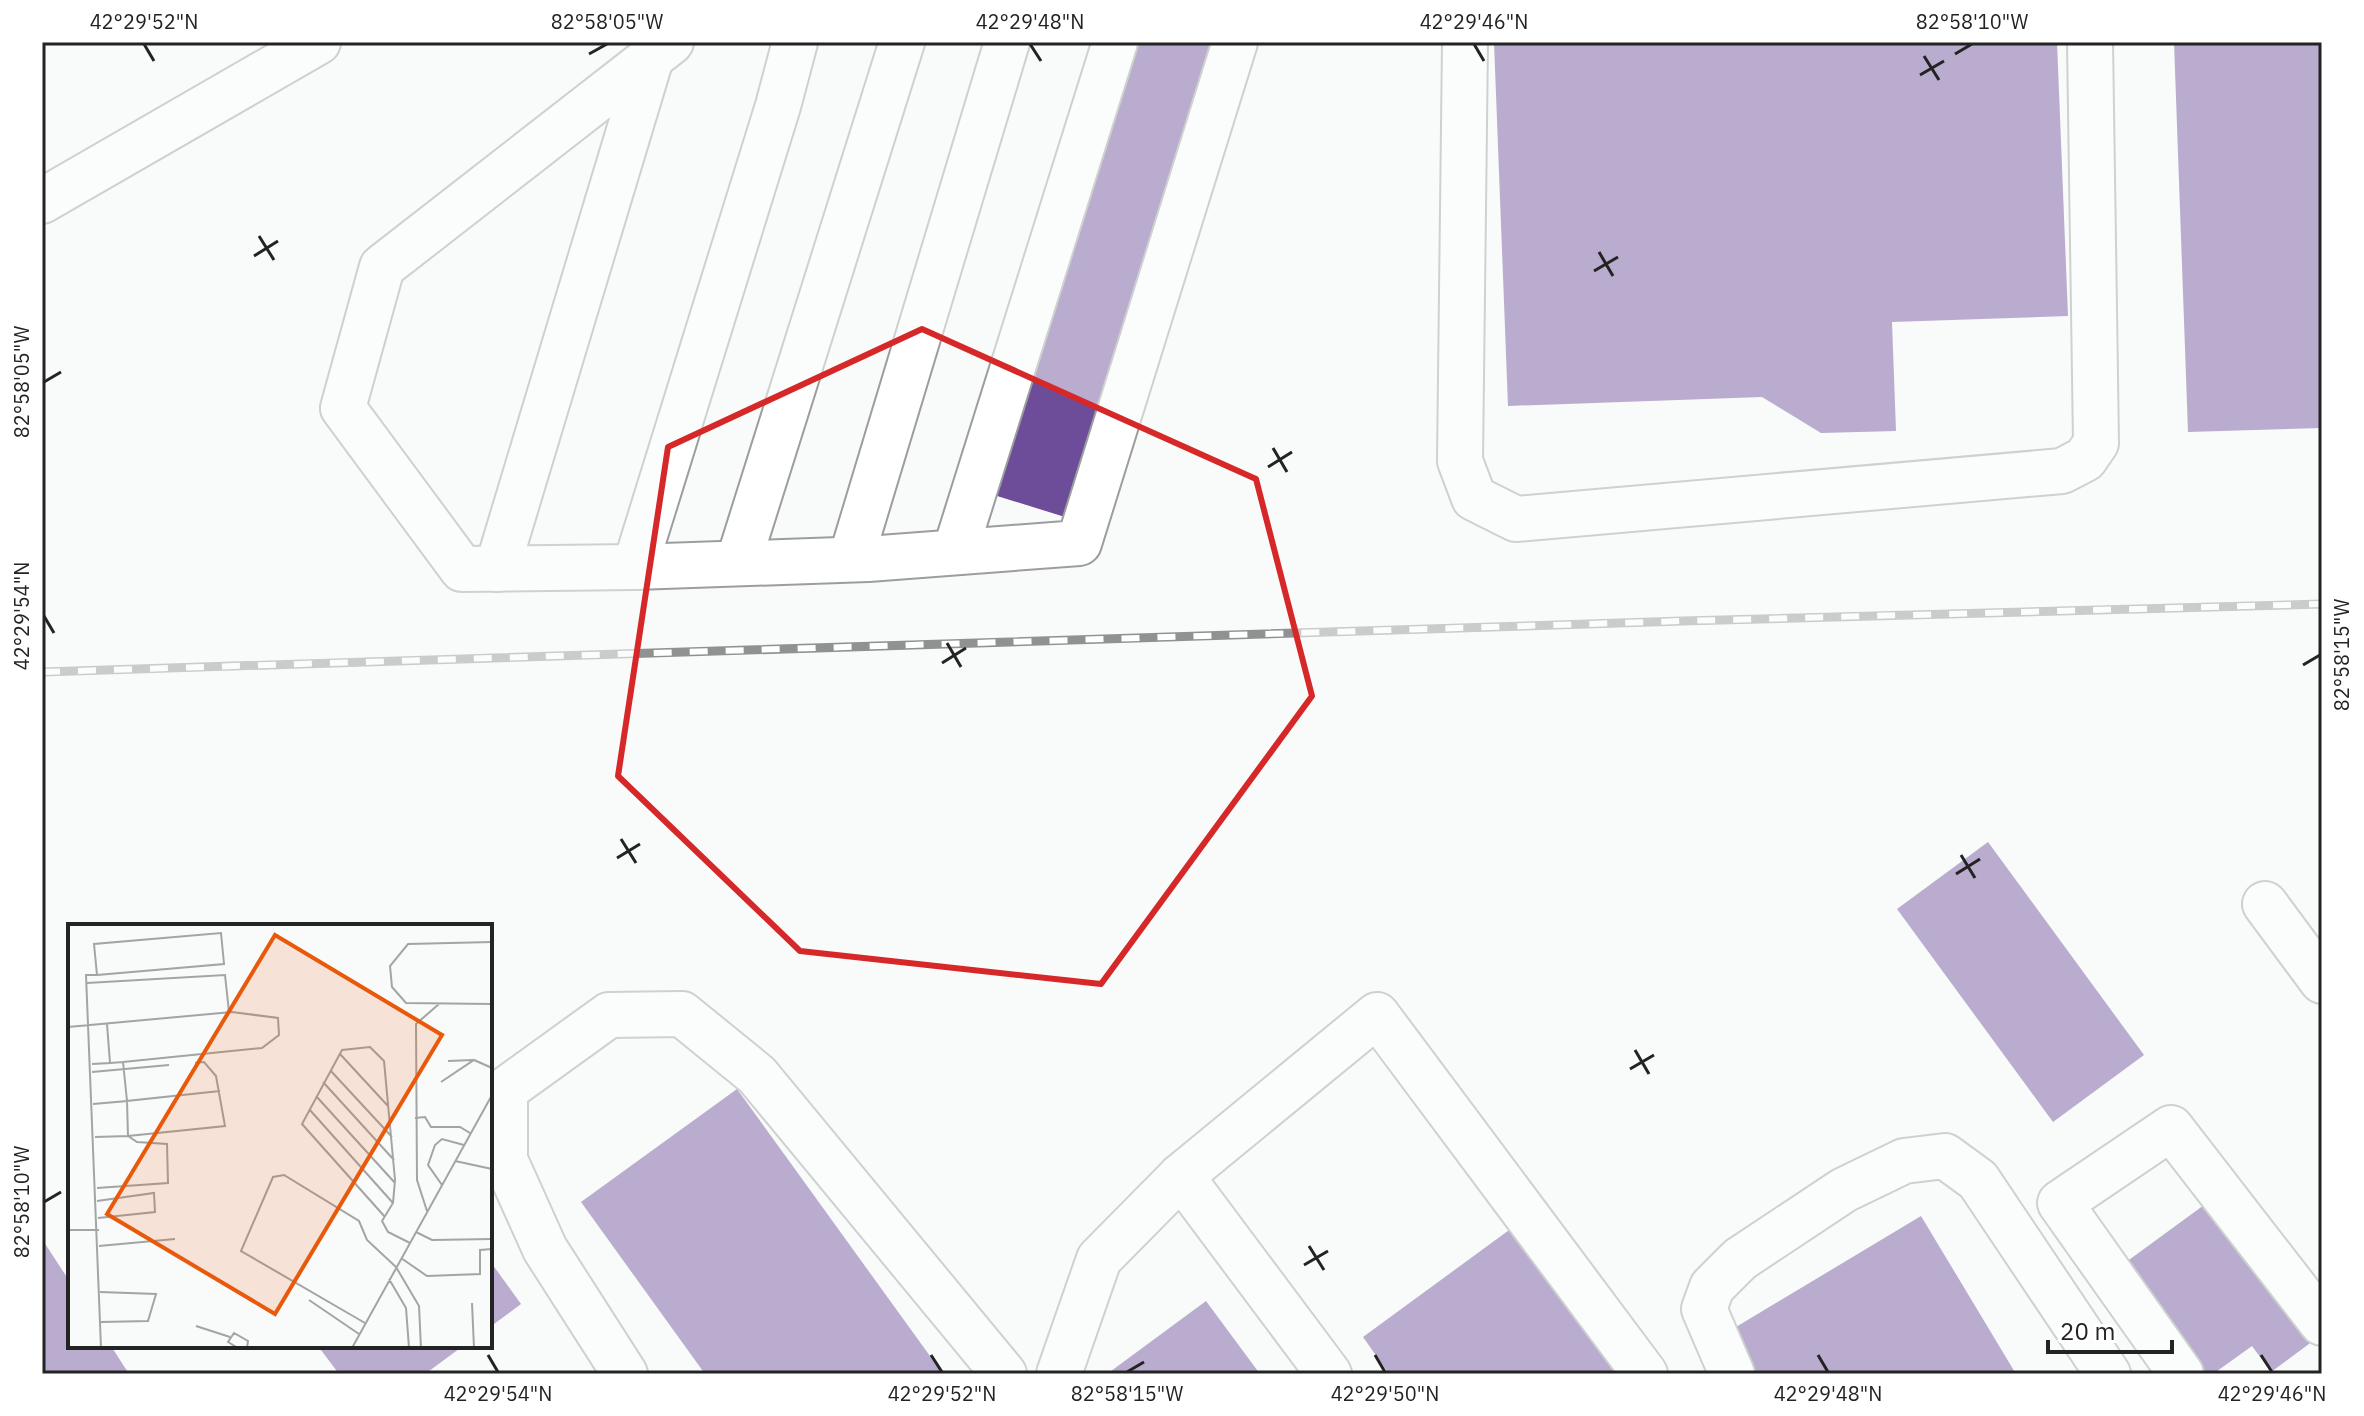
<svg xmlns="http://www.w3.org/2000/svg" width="2364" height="1416" viewBox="0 0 2364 1416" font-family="'IBM Plex Sans',sans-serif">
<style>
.building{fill:#6d4c99}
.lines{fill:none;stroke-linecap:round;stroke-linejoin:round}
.minor-casing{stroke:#9b9e9c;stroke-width:48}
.minor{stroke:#fff;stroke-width:44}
.rail-casing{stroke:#909291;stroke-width:9}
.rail{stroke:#fff;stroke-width:6;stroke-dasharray:18;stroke-linecap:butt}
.marked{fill:none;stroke:#d62828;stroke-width:6;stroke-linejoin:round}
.ticks{fill:none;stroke:#222322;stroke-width:3}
.inset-road{fill:none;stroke:#a2a5a3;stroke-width:2}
.view{fill:#e8590c;fill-opacity:0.15;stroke:#e8590c;stroke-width:4}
.inset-edge{fill:none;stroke:#222322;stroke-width:4}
.neatline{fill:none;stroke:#222322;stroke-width:3}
.ticks-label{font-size:20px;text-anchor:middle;fill:#222322}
</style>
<rect width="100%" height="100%" fill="#f8fbf9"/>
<g class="building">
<path d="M 1135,42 L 1213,42 L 1065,517 L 994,495 Z"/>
<path d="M 1494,42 L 2057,42 L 2068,316 L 1892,322 L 1896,431 L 1821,433 L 1762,397 L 1508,406 Z"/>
<path d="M 2174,42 L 2322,42 L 2322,428 L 2188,432 Z"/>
<path d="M 1988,842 L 2144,1055 L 2053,1122 L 1897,909 Z"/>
<path d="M 737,1089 L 943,1374 L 705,1374 L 581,1202 Z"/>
<path d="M 2215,1197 L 2317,1338 L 2271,1372 L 2252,1346 L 2213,1374 L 2201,1374 L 2122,1265 Z"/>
<path d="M 1921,1216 L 2016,1374 L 1751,1374 L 1726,1333 Z"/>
<path d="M 1516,1225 L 1625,1374 L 1389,1374 L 1363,1337 Z"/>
<path d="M 42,1239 L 70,1282 L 70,1346 L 111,1346 L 129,1374 L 42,1374 Z"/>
<path d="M 490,1261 L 521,1304 L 490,1327 Z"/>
<path d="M 1206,1301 L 1260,1374 L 1107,1374 Z"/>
<path d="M 318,1346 L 463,1346 L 425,1374 L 339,1374 Z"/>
</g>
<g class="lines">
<g class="minor-casing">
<g id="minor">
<path d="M 671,42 L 382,267 L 343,408 L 462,569 L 635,567 L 868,559 L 1079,543 L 1235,42"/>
<path d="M 1465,42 L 1460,461 L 1474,498 L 1516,519 L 2062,471 L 2085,459 L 2096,443 L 2090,42"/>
<path d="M 42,201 L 318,42"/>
<path d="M 955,552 L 1115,42"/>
<path d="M 851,559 L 1007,42"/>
<path d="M 738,563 L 902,42"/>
<path d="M 635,567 L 778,106 L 795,42"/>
<path d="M 497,569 L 651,58"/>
<path d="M 2265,904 L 2322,981"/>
<path d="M 1181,1176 L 1329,1374"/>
<path d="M 625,1374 L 545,1249 L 505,1160 L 505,1090 L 609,1015 L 682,1014 L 757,1075 L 1004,1374"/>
<path d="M 1059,1374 L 1099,1259 L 1181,1176 L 1377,1015 L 1645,1374"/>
<path d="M 1732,1374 L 1704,1309 L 1712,1287 L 1740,1259 L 1844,1190 L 1904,1161 L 1945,1156 L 1978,1180 L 2108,1374"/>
<path d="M 2181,1374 L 2060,1203 L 2171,1128 L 2322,1323"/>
</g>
</g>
<use href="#minor" class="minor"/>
<g class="rail-casing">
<path id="rail" d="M 42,672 L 1683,621 L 2322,604"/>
</g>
<use href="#rail" class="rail"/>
</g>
<path d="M0 0H2364V1416H0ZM 922,329 L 1256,479 L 1312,696 L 1101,984 L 800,951 L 618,776 L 668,447 Z" fill="#f8fbf9" fill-opacity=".55" fill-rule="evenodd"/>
<path class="marked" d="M 922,329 L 1256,479 L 1312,696 L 1101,984 L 800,951 L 618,776 L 668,447 Z"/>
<path class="ticks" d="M 144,44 L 154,61M 1030,44 L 1041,61M 1474,44 L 1484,61M 589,54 L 607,44M 1955,54 L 1972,44M 1924,56 L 1939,80M 1920,75 L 1944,61M 259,236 L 274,260M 1599,252 L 1613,276M 254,256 L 278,241M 1594,271 L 1618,257M 44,382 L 61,372M 1273,448 L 1287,472M 1268,467 L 1292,452M 44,616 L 54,633M 947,643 L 961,667M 942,663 L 966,648M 2303,665 L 2320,655M 621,839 L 636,863M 1961,855 L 1975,878M 617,858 L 640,844M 1956,874 L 1980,859M 1635,1050 L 1649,1074M 1630,1069 L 1654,1055M 44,1202 L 61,1192M 1309,1246 L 1324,1270M 1304,1265 L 1328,1251M 488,1355 L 498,1372M 931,1355 L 942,1372M 1375,1355 L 1385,1372M 1818,1355 L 1828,1372M 2261,1355 L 2272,1372M 1127,1372 L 1144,1362"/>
<g transform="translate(68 924)">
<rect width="424" height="424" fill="#f8fbf9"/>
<path class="inset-road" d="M 424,18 L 340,20 L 322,42 L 324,63 L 338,79 L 424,80M 29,51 L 26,20 L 153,9 L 156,40 L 29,51 L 18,51 L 33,424M 19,59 L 157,51 L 161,88M 0,103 L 164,88 L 210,94 L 211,111 L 194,124 L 55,138M 272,130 L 320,182M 380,137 L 405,136M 24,140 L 42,139 L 39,100M 262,146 L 324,213M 24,148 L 101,141M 255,158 L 326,236M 373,158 L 406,136 L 424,144M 248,172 L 327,259M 25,180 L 59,177 L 55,138 L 42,139M 241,185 L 325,279M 347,194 L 357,193 L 363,203 L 392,203 L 402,209M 60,212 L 157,202 L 148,152 L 136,138 L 127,139M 27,213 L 60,212 L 59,177 L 152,167M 387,237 L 424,245M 374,261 L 360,241 L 367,221 L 374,215 L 396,221M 29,264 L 100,259 L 99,220 L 69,218 L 60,212M 29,277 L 86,269 L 87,288 L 30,294M 359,287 L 349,256 L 348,100 L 371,80M 317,293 L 234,200 L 274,126 L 302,123 L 316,137 L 327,256 L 325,279 L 314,297 L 320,308 L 342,319M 0,306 L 31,306M 348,308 L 364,316 L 424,315M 31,322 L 107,315M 333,334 L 359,352 L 412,350 L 412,326 L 424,325M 328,343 L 351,382 L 353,424M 321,355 L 338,384 L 341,424M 32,368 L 88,370 L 80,397 L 33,398M 241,376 L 291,410M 404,379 L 406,424M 297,399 L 173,327 L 205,253 L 216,251 L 291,297 L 299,316 L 328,343M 128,402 L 162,413M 170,424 L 160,418 L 166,409 L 180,417 L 179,424M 284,424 L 424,171"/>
<path class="view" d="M 207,11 L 374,111 L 207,390 L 39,290 Z"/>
<rect width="424" height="424" class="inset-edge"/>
</g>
<rect width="2364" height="1416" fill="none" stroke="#ffffff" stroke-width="88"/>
<path d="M2048 1340v12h124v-12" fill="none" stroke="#222322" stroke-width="4"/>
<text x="2060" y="1340" font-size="24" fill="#222322" stroke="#ffffff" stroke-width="6" paint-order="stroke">20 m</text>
<rect x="44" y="44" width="2276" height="1328" class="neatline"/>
<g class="ticks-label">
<text x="144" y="29">42°29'52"N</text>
<text x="607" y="29">82°58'05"W</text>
<text x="1030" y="29">42°29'48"N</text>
<text x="1474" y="29">42°29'46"N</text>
<text x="1972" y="29">82°58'10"W</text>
<text transform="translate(22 382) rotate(-90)" y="7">82°58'05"W</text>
<text transform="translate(22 616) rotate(-90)" y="7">42°29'54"N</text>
<text transform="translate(2342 655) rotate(-90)" y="7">82°58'15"W</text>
<text transform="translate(22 1202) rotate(-90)" y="7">82°58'10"W</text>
<text x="498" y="1401">42°29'54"N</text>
<text x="942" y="1401">42°29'52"N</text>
<text x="1127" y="1401">82°58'15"W</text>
<text x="1385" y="1401">42°29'50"N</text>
<text x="1828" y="1401">42°29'48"N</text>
<text x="2272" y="1401">42°29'46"N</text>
</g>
</svg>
